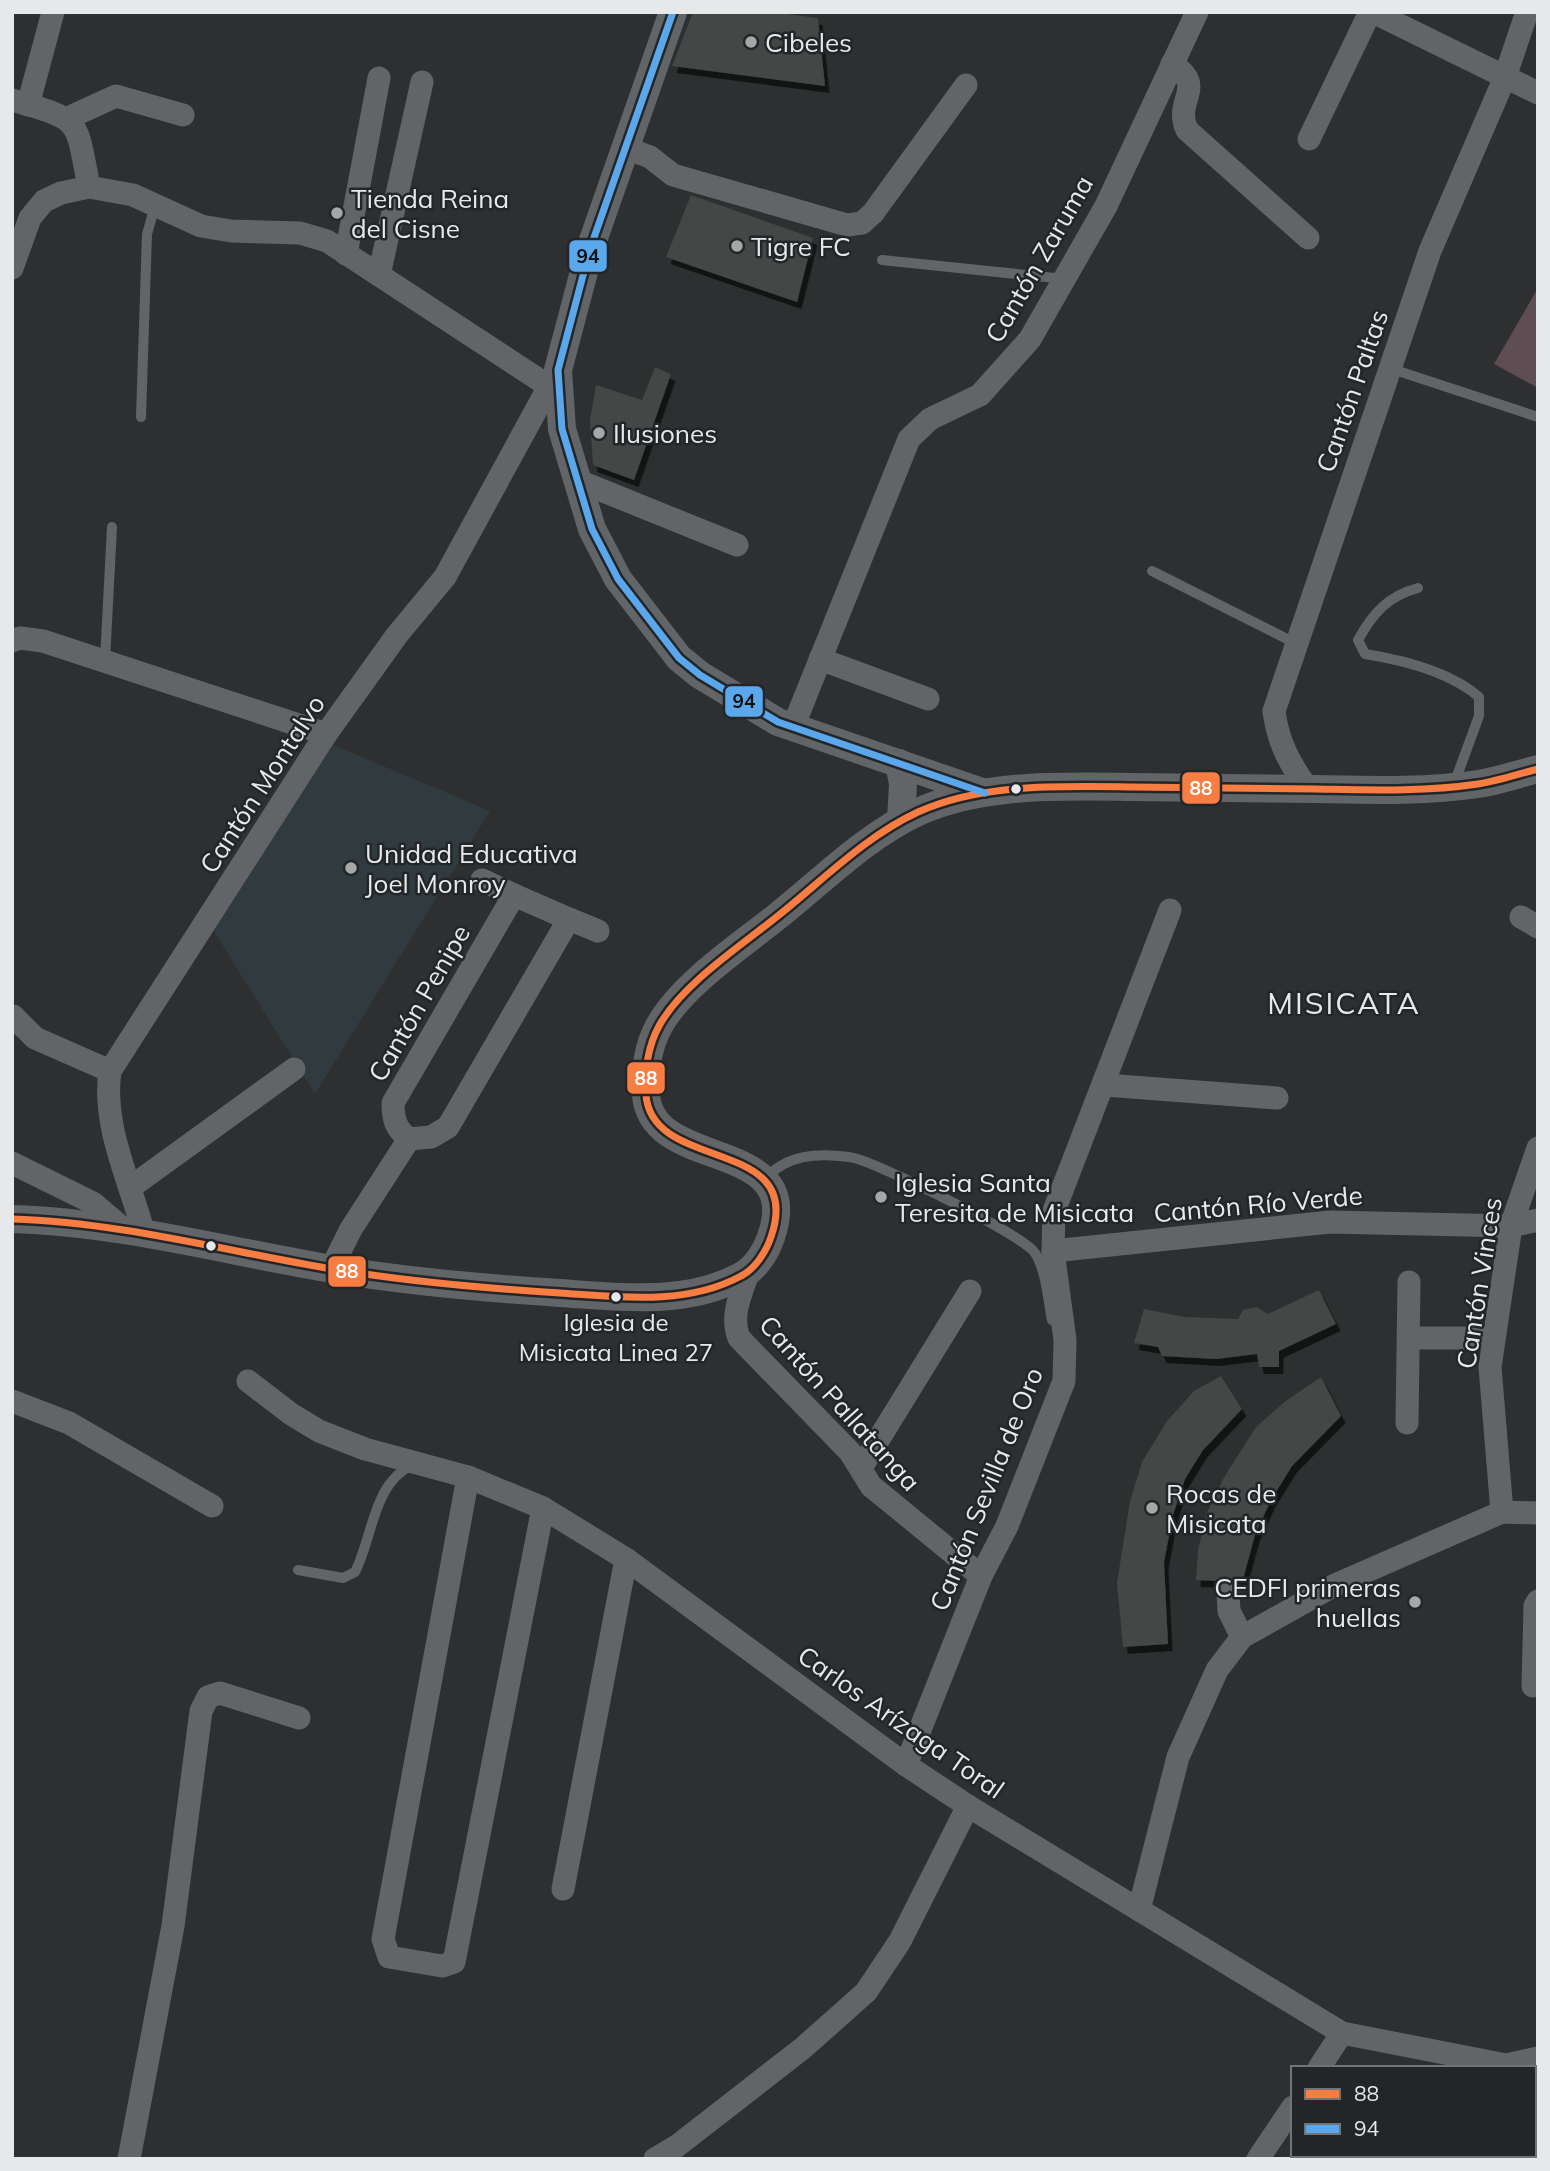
<svg xmlns="http://www.w3.org/2000/svg" width="1550" height="2171" viewBox="0 0 1550 2171" font-family="Mulish,sans-serif">
<style>
.built{fill:#313a3e}
.green{fill:#5e4d53}
.building{fill:#444646;filter:url(#shadow)}
.lines{fill:none;stroke-linecap:round;stroke-linejoin:round}
.service{stroke:#626567;stroke-width:10}
.minor{stroke:#626567;stroke-width:23}
.tertiary{stroke:#626567;stroke-width:28}
.bus-1-casing{stroke:#232628;stroke-width:12}
.bus-2-casing{stroke:#232628;stroke-width:12}
.bus-1{stroke:#f77d43;stroke-width:7}
.bus-2{stroke:#5aa8eb;stroke-width:7}
.poi-dot{fill:#a6a7a8;stroke:#232628;stroke-width:2.5}
.bus-dot{fill:#e6e8e9;stroke:#232628;stroke-width:2.5}
.labels{text-anchor:middle;dominant-baseline:central;stroke-width:5;stroke-linejoin:round;paint-order:stroke}
.bus-label{font-size:24px;fill:#e6e8e9;stroke:#232628}
.poi-label{font-size:26px;fill:#e6e8e9;stroke:#232628;text-anchor:start}
.street-label{font-size:26px;fill:#e6e8e9;stroke:#232628}
.quarter-label{font-size:30px;letter-spacing:2px;fill:#e6e8e9;stroke:#232628}
.line-badge{stroke:#232628;stroke-width:2.5}
.badge-label{font-size:19px;text-anchor:middle;font-weight:bold;fill:#fff}
.pale-badge-label{font-size:19px;text-anchor:middle;font-weight:bold;fill:#111}
</style>
<defs>
<filter id="shadow"><feDropShadow dx="4.5" dy="7" stdDeviation="0" flood-color="#0009"/></filter>
</defs>
<rect width="100%" height="100%" fill="#2e2f30"/>
<path class="built" d="M 329,743 L 490,811 L 315,1094 L 210,925 Z"/>
<path class="green" d="M 1538,288 L 1538,388 L 1494,364 Z"/>
<g class="building">
<path d="M 693,12 L 772,12 L 818,18 L 825,86 L 672,66 Z"/>
<path d="M 691,195 L 813,238 L 797,302 L 666,257 Z"/>
<path d="M 655,367 L 671,374 L 634,480 L 593,465 L 590,420 L 596,385 L 642,400 Z"/>
<path d="M 1319,1290 L 1336,1324 L 1279,1351 L 1279,1367 L 1259,1367 L 1257,1354 L 1216,1359 L 1162,1356 L 1158,1347 L 1134,1343 L 1144,1309 L 1185,1317 L 1238,1319 L 1243,1310 L 1257,1307 L 1268,1314 Z"/>
<path d="M 1221,1376 L 1242,1409 L 1203,1450 L 1185,1479 L 1173,1515 L 1164,1562 L 1168,1644 L 1123,1647 L 1117,1583 L 1130,1501 L 1142,1462 L 1167,1421 L 1194,1391 Z"/>
<path d="M 1321,1377 L 1341,1416 L 1292,1466 L 1271,1500 L 1255,1535 L 1242,1583 L 1228,1578 L 1219,1581 L 1196,1580 L 1198,1550 L 1207,1513 L 1223,1479 L 1256,1427 L 1287,1400 Z"/>
</g>
<g class="lines">
<g class="service">
<path d="M 882,260 L 1065,279"/>
<path d="M 1389,368 L 1538,417"/>
<path d="M 141,417 L 147,234 L 155,206"/>
<path d="M 1152,571 L 1295,643"/>
<path d="M 1418,588 C 1388,596 1373,613 1358,640 L 1365,654 C 1403,660 1449,671 1479,697 L 1479,716 L 1454,784"/>
<path d="M 105,660 L 112,527"/>
<path d="M 765,1179 C 787,1154 818,1153 849,1157 C 872,1159 1023,1235 1035,1253 C 1046,1270 1048,1300 1052,1320"/>
<path d="M 298,1570 L 343,1578 L 355,1572 C 373,1537 373,1482 413,1465"/>
</g>
<g class="minor">
<path d="M 1373,12 L 1538,93"/>
<path d="M 1172,64 C 1208,87 1173,100 1187,130 L 1308,238"/>
<path d="M 12,100 C 83,121 75,116 89,187"/>
<path d="M 28,105 L 53,12"/>
<path d="M 68,118 L 116,96 L 183,115"/>
<path d="M 1309,139 L 1370,12"/>
<path d="M 626,148 L 650,157 L 673,175 L 847,225 L 862,223 L 873,213 L 966,85"/>
<path d="M 346,254 L 379,78"/>
<path d="M 12,268 L 30,218 L 44,201 L 61,193 L 89,187 L 133,195 L 201,226 L 231,231 L 300,233 L 327,241 L 547,385"/>
<path d="M 379,275 L 422,82"/>
<path d="M 576,480 L 737,545"/>
<path d="M 12,641 L 20,638 L 43,641 L 326,734"/>
<path d="M 820,659 L 928,699"/>
<path d="M 793,727 L 909,439 L 930,419 L 980,395 L 1030,339 L 1106,206 L 1197,12"/>
<path d="M 1308,789 C 1289,763 1278,742 1274,711 L 1430,251 L 1505,77 L 1527,12"/>
<path d="M 482,880 L 514,895"/>
<path d="M 514,895 L 569,919 L 448,1127 L 431,1137 L 409,1139 C 396,1129 393,1120 393,1103 Z"/>
<path d="M 1521,917 L 1538,927"/>
<path d="M 569,919 L 598,931"/>
<path d="M 13,1016 L 35,1038 L 110,1071"/>
<path d="M 1105,1085 L 1277,1098"/>
<path d="M 12,1163 L 93,1203 L 127,1232"/>
<path d="M 131,1187 L 294,1069"/>
<path d="M 144,1234 C 130,1181 102,1126 110,1071 L 326,734 L 397,635 L 445,577 L 558,370"/>
<path d="M 1053,1251 L 1330,1222 L 1511,1226 L 1538,1220"/>
<path d="M 331,1269 L 351,1229 L 409,1139"/>
<path d="M 748,1273 C 741,1294 730,1316 739,1338 L 850,1452 L 871,1486 L 981,1576"/>
<path d="M 1409,1338 L 1494,1338"/>
<path d="M 248,1381 L 291,1414 L 319,1431 L 365,1449 L 468,1477 L 543,1508 L 626,1559 L 906,1765 L 968,1806 L 1342,2033 L 1506,2065 L 1538,2058"/>
<path d="M 12,1401 L 69,1423 L 212,1506"/>
<path d="M 1407,1423 L 1409,1282"/>
<path d="M 861,1468 L 970,1291"/>
<path d="M 468,1477 L 383,1939 L 389,1957 L 442,1966 L 454,1962 L 543,1508"/>
<path d="M 1502,1512 L 1490,1367 L 1511,1226 L 1538,1148"/>
<path d="M 1228,1592 L 1229,1611 L 1242,1637"/>
<path d="M 1533,1686 L 1535,1606 L 1538,1601"/>
<path d="M 906,1765 L 981,1576 L 1007,1526 L 1064,1381 L 1065,1340 L 1053,1251 L 1054,1211 L 1170,910"/>
<path d="M 563,1889 L 626,1559"/>
<path d="M 1139,1910 L 1178,1757 L 1217,1670 L 1242,1637 L 1335,1585 L 1502,1512 L 1538,1513"/>
<path d="M 1319,2068 L 1342,2033"/>
<path d="M 1534,2108 L 1538,2114"/>
<path d="M 129,2159 L 173,1926 L 201,1711 L 208,1697 L 220,1693 L 299,1718"/>
<path d="M 655,2159 L 677,2146 L 803,2048 L 866,1992 L 900,1941 L 968,1806"/>
<path d="M 1258,2159 L 1293,2107"/>
</g>
<g class="tertiary">
<path d="M 673,12 L 590,249 L 558,370 L 562,429 L 592,529 L 618,579 L 679,658 L 700,675 L 778,722 L 982,792"/>
<path d="M 899,763 L 903,784 L 901,820"/>
<path d="M 12,1219 C 117,1222 222,1250 326,1268 C 403,1281 481,1288 560,1293 C 619,1297 686,1306 741,1276 C 755,1269 766,1252 771,1237 C 806,1136 652,1173 646,1095 C 644,1072 648,1046 659,1026 C 682,984 742,945 779,915 C 824,879 866,836 918,812 C 982,783 1062,786 1130,787 C 1192,788 1253,788 1315,789 C 1369,790 1424,792 1478,784 C 1498,781 1518,774 1538,769"/>
</g>
<g class="bus-1-casing">
<path id="bus-1" d="M 12,1219 C 117,1222 222,1250 326,1268 C 403,1281 481,1288 560,1293 C 619,1297 686,1306 741,1276 C 755,1269 766,1252 771,1237 C 806,1136 652,1173 646,1095 C 644,1072 648,1046 659,1026 C 682,984 742,945 779,915 C 824,879 866,836 918,812 C 982,783 1062,786 1130,787 C 1192,788 1253,788 1315,789 C 1369,790 1424,792 1478,784 C 1498,781 1518,774 1538,769"/>
</g>
<g class="bus-2-casing">
<path id="bus-2" d="M 673,12 L 590,249 L 558,370 L 562,429 L 592,529 L 618,579 L 679,658 L 700,675 L 778,722 L 985,793"/>
</g>
<use href="#bus-1" class="bus-1"/>
<use href="#bus-2" class="bus-2"/>
</g>
<g class="poi-dot">
<circle cx="751" cy="42" r="7"/>
<circle cx="337" cy="213" r="7"/>
<circle cx="737" cy="246" r="7"/>
<circle cx="599" cy="433" r="7"/>
<circle cx="351" cy="868" r="7"/>
<circle cx="881" cy="1197" r="7"/>
<circle cx="1152" cy="1508" r="7"/>
<circle cx="1415" cy="1602" r="7"/>
</g>
<g class="bus-dot">
<circle cx="1016" cy="789" r="6"/>
<circle cx="211" cy="1246" r="6"/>
<circle cx="616" cy="1297" r="6"/>
</g>
<g class="labels">
<g class="bus-label">
<text x="616" y="1322">Iglesia de<tspan x="616" dy="30">Misicata Linea 27</tspan></text>
</g>
<g class="poi-label">
<text x="765" y="42">Cibeles</text>
<text x="351" y="198">Tienda Reina<tspan x="351" dy="30">del Cisne</tspan></text>
<text x="751" y="246">Tigre FC</text>
<text x="613" y="433">Ilusiones</text>
<text x="365" y="853">Unidad Educativa<tspan x="365" dy="30">Joel Monroy</tspan></text>
<text x="895" y="1182">Iglesia Santa<tspan x="895" dy="30">Teresita de Misicata</tspan></text>
<text x="1166" y="1493">Rocas de<tspan x="1166" dy="30">Misicata</tspan></text>
<text x="1401" y="1587" text-anchor="end">CEDFI primeras<tspan x="1401" dy="30">huellas</tspan></text>
</g>
<g class="street-label">
<text transform="translate(1039 259) rotate(-60)">Cantón Zaruma</text>
<text transform="translate(1352 391) rotate(-71)">Cantón Paltas</text>
<text transform="translate(262 784) rotate(-57)">Cantón Montalvo</text>
<text transform="translate(419 1003) rotate(-60)">Cantón Penipe</text>
<text transform="translate(1258 1204) rotate(-5)">Cantón Río Verde</text>
<text transform="translate(1479 1283) rotate(-81)">Cantón Vinces</text>
<text transform="translate(840 1403) rotate(48)">Cantón Pallatanga</text>
<text transform="translate(986 1489) rotate(-68)">Cantón Sevilla de Oro</text>
<text transform="translate(901 1722) rotate(35)">Carlos Arízaga Toral</text>
</g>
<g class="quarter-label">
<text x="1344" y="1003">MISICATA</text>
</g>
</g>
<g class="line-badge">
<rect x="568" y="239" width="40" height="34" rx="7" fill="#5aa8eb"/>
<rect x="724" y="685" width="40" height="33" rx="7" fill="#5aa8eb"/>
<rect x="1181" y="771" width="40" height="34" rx="7" fill="#f77d43"/>
<rect x="626" y="1061" width="40" height="34" rx="7" fill="#f77d43"/>
<rect x="327" y="1255" width="40" height="33" rx="7" fill="#f77d43"/>
</g>
<g class="badge-label">
<text x="1201" y="795">88</text>
<text x="646" y="1085">88</text>
<text x="347" y="1278">88</text>
</g>
<g class="pale-badge-label">
<text x="588" y="263">94</text>
<text x="744" y="708">94</text>
</g>
<rect width="1550" height="2171" fill="none" stroke="#e6e8e9" stroke-width="28"/>
<rect x="1291" y="2066" width="245" height="91" fill="#232628" stroke="#717475" stroke-width="2"/>
<rect x="1305" y="2089" width="35" height="10" fill="#f77d43" stroke="#717475" stroke-width="2"/>
<text x="1354" y="2101" font-size="21" fill="#e6e8e9">88</text>
<rect x="1305" y="2124" width="35" height="10" fill="#5aa8eb" stroke="#717475" stroke-width="2"/>
<text x="1354" y="2136" font-size="21" fill="#e6e8e9">94</text>
</svg>
